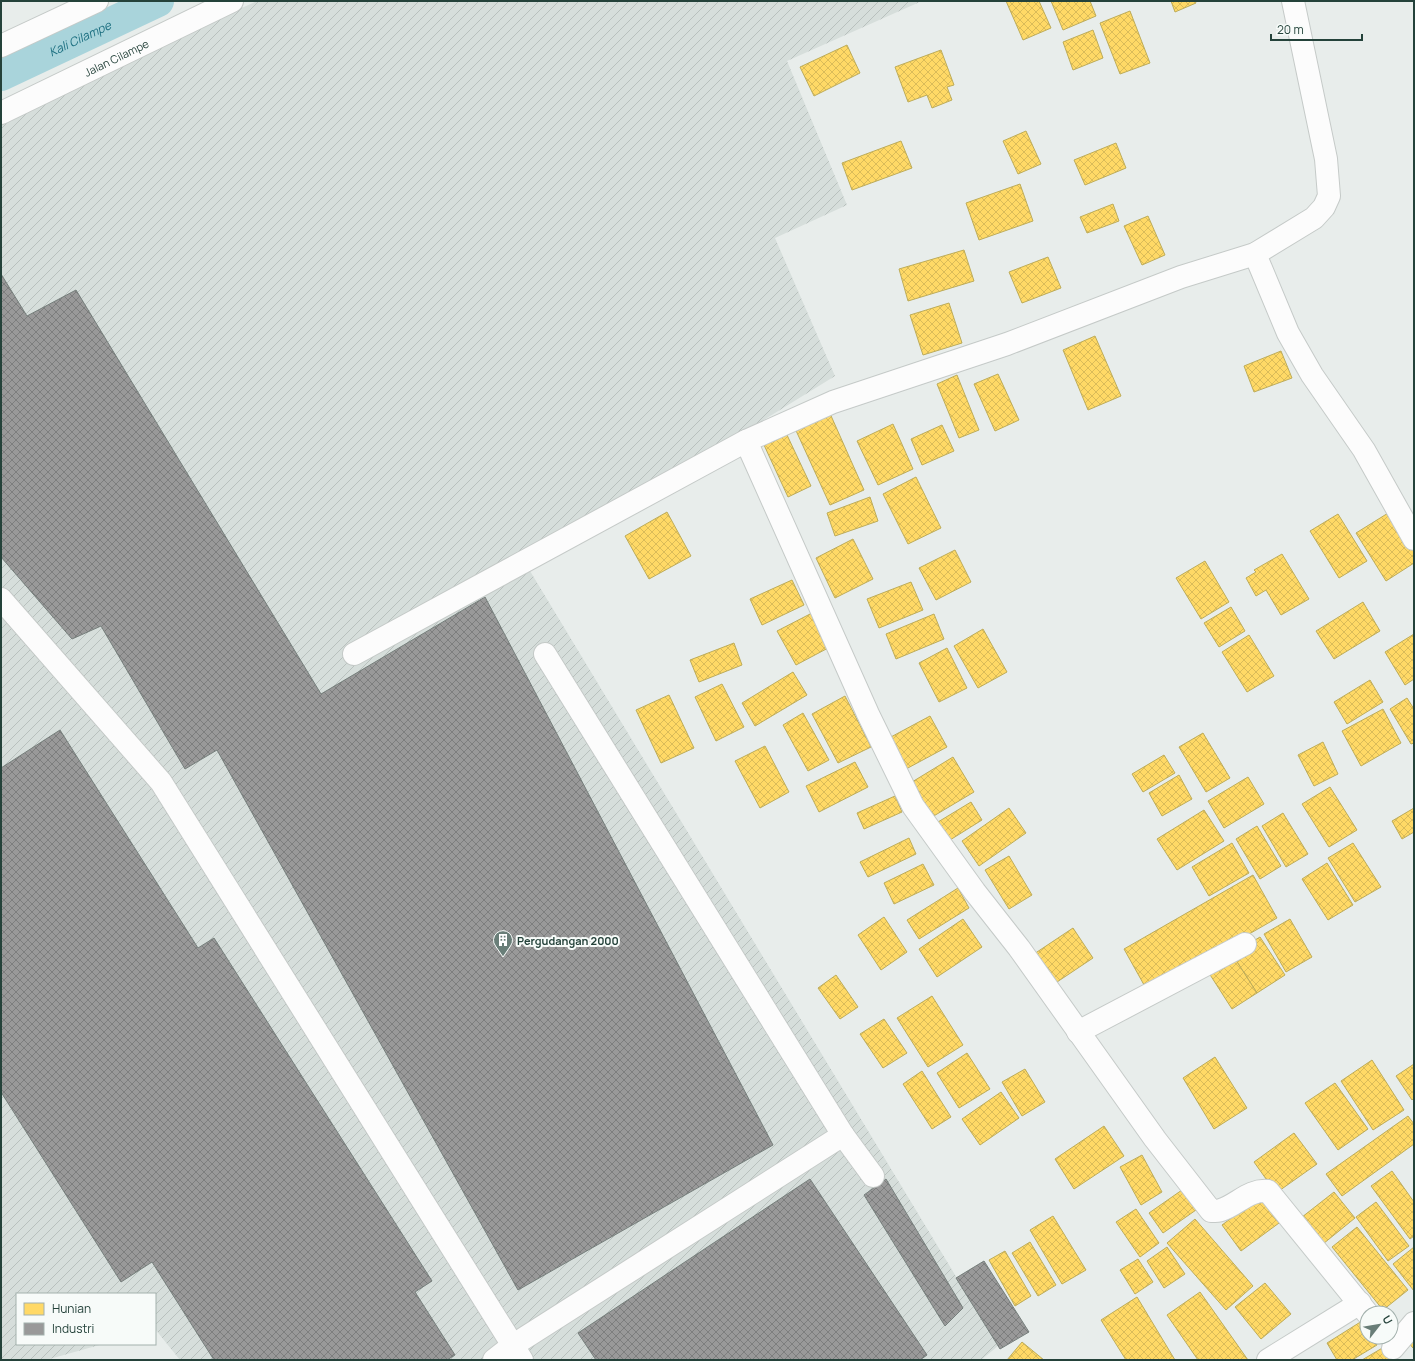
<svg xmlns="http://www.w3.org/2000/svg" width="1415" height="1361" viewBox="0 0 1415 1361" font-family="Manrope,sans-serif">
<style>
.industrial{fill:url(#industrial-furrows)}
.homes{fill:url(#homes-cross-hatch);stroke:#bdac59}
.industry{fill:url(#industry-cross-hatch);stroke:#767f7c}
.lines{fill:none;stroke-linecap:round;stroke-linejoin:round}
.canal{stroke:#a9d4db;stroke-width:32}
.minor-casing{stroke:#c5cac8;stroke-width:24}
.minor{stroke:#fcfcfc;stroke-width:22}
.labels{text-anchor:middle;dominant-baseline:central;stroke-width:4;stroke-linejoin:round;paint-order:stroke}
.street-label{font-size:11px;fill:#24423a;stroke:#f7fbf9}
.poi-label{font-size:11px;font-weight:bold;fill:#24423a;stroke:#f7fbf9;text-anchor:start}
.water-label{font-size:12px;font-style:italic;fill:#1c6f80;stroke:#f7fbf9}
</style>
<defs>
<pattern id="industrial-furrows" width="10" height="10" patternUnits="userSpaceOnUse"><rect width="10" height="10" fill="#d6dedb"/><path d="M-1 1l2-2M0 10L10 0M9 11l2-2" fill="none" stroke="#b8c0bd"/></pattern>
<pattern id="homes-cross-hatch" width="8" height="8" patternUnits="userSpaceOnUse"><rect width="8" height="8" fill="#ffd966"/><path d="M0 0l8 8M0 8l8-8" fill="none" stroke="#dabb59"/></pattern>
<pattern id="industry-cross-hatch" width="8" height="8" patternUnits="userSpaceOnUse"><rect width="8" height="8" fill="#999"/><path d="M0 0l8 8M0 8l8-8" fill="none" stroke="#7d7e7e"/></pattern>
</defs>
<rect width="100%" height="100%" fill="#e8edeb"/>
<path class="industrial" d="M 257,1 L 922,1 L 787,61 L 847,205 L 775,238 L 835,376 L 527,566 L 998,1346 L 981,1360 L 180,1360 L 155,1329 L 155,1294 L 17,1294 L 17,1344 L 103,1344 L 46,1360 L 1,1360 L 1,121 L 35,102 Z"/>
<g class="homes">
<path d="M 1006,1 L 1039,1 L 1051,28 L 1023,40 Z"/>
<path d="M 1051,1 L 1090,1 L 1096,16 L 1063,30 Z"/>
<path d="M 1171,1 L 1195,1 L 1196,3 L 1175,12 Z"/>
<path d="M 1130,11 L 1150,63 L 1120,74 L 1100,23 Z"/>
<path d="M 1093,30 L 1103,58 L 1073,70 L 1063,42 Z"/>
<path d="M 847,45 L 860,73 L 814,96 L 800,67 Z"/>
<path d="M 941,50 L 954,85 L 947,87 L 952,100 L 932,108 L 927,95 L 908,102 L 895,67 Z"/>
<path d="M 1026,131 L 1041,164 L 1018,174 L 1003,141 Z"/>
<path d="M 901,141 L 912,168 L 852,190 L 842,163 Z"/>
<path d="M 1116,143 L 1126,168 L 1085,185 L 1074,160 Z"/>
<path d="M 1020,184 L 1033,221 L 979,240 L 966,203 Z"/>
<path d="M 1113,204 L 1119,221 L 1087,233 L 1080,217 Z"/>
<path d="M 1148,216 L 1165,255 L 1142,265 L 1124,226 Z"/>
<path d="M 964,250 L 974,281 L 908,301 L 899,269 Z"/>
<path d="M 1048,257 L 1061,288 L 1022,303 L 1009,272 Z"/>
<path d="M 949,303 L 962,343 L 923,355 L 910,315 Z"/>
<path d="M 1095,336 L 1121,396 L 1088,410 L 1063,350 Z"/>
<path d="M 1281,351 L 1292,378 L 1254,392 L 1244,366 Z"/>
<path d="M 998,374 L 1019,420 L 995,431 L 974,384 Z"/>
<path d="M 957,375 L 979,430 L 959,438 L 937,384 Z"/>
<path d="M 828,409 L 864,490 L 830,505 L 793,424 Z"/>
<path d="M 893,424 L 913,469 L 878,485 L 857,441 Z"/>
<path d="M 942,425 L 954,451 L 922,465 L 911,439 Z"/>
<path d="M 787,435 L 811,486 L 788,497 L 764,445 Z"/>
<path d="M 916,477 L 941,528 L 908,544 L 883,494 Z"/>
<path d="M 870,497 L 878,521 L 835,536 L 827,513 Z"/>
<path d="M 1393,510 L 1414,544 L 1414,563 L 1386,581 L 1356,533 Z"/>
<path d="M 667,512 L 691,556 L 649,579 L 625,536 Z"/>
<path d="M 1338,514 L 1367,561 L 1339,578 L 1310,531 Z"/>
<path d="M 853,539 L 873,579 L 835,598 L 816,558 Z"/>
<path d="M 955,550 L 971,582 L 936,600 L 919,568 Z"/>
<path d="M 1282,554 L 1309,599 L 1281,615 L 1266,590 L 1256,596 L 1246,578 L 1256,572 L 1254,570 Z"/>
<path d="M 1205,561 L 1229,602 L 1201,619 L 1176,578 Z"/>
<path d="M 792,580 L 804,605 L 762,625 L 750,599 Z"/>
<path d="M 911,582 L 923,610 L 879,628 L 867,599 Z"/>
<path d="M 1363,602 L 1380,631 L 1334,659 L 1316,631 Z"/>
<path d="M 1231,607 L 1245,631 L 1219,647 L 1204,623 Z"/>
<path d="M 812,613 L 830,647 L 796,665 L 777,631 Z"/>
<path d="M 934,614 L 944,639 L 896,659 L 886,634 Z"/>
<path d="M 983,629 L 1007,672 L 978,688 L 954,646 Z"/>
<path d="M 1414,634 L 1414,679 L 1405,685 L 1385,652 Z"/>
<path d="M 1249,635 L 1274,676 L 1247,692 L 1222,652 Z"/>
<path d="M 734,643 L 742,665 L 699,682 L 690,660 Z"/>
<path d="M 947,648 L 967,688 L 939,702 L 919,663 Z"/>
<path d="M 793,672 L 807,695 L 755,726 L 742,703 Z"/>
<path d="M 1370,680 L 1383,702 L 1347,724 L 1334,702 Z"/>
<path d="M 722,684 L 744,727 L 716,741 L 695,697 Z"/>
<path d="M 669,695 L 694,748 L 661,763 L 636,710 Z"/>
<path d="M 845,696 L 871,747 L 838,763 L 812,714 Z"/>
<path d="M 1407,698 L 1414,709 L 1414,743 L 1411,744 L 1390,709 Z"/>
<path d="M 1383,709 L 1401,743 L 1361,766 L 1342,731 Z"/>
<path d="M 803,713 L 829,760 L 808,771 L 783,725 Z"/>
<path d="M 930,716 L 947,747 L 906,769 L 889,738 Z"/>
<path d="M 1203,733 L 1230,778 L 1206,792 L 1179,747 Z"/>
<path d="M 1323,742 L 1338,774 L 1314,786 L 1298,755 Z"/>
<path d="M 765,746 L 789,792 L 760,808 L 735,761 Z"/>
<path d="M 1164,755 L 1175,773 L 1143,792 L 1132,774 Z"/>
<path d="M 953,757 L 974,792 L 932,817 L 912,782 Z"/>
<path d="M 855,762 L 868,787 L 819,812 L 806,786 Z"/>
<path d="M 1179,775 L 1192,799 L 1162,816 L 1149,793 Z"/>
<path d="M 1248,777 L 1264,804 L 1224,828 L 1208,801 Z"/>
<path d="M 1330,787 L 1357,830 L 1329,847 L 1302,804 Z"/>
<path d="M 895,796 L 902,812 L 864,829 L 857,813 Z"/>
<path d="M 971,802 L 982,820 L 950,840 L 938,822 Z"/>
<path d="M 1009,808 L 1026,833 L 979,866 L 962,841 Z"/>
<path d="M 1414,808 L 1414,832 L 1402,839 L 1392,821 Z"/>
<path d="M 1204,810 L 1224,841 L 1177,870 L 1157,839 Z"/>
<path d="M 1283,813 L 1308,854 L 1286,867 L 1262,826 Z"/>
<path d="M 1257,826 L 1281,866 L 1260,879 L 1236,839 Z"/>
<path d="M 909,838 L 916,854 L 868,877 L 860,862 Z"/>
<path d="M 1232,843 L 1249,873 L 1209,896 L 1192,867 Z"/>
<path d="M 1353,843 L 1381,887 L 1355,902 L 1328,858 Z"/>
<path d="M 1009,856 L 1032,895 L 1009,909 L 985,870 Z"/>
<path d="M 1327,863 L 1353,905 L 1328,920 L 1302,879 Z"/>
<path d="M 923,864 L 934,885 L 894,904 L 884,883 Z"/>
<path d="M 1253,875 L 1277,918 L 1148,992 L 1124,949 Z"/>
<path d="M 958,888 L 969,908 L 919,939 L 907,920 Z"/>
<path d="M 884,917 L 907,952 L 881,970 L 858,935 Z"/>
<path d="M 963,919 L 982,947 L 937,977 L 919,949 Z"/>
<path d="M 1290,919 L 1312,957 L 1286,972 L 1264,934 Z"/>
<path d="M 1073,928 L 1093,958 L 1054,984 L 1034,954 Z"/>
<path d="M 1260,937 L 1285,975 L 1257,993 L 1232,954 Z"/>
<path d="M 1232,954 L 1257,993 L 1232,1009 L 1207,970 Z"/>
<path d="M 836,975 L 858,1007 L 840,1019 L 818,988 Z"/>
<path d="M 932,996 L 963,1045 L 928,1067 L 897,1018 Z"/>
<path d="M 884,1019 L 907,1053 L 883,1068 L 860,1034 Z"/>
<path d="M 967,1053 L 990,1089 L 959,1108 L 937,1073 Z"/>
<path d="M 1215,1057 L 1247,1108 L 1214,1129 L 1183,1078 Z"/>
<path d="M 1372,1060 L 1404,1110 L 1373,1130 L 1341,1081 Z"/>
<path d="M 1414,1064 L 1414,1098 L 1412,1100 L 1396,1076 Z"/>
<path d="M 1025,1069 L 1045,1102 L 1022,1116 L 1002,1082 Z"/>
<path d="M 922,1071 L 951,1117 L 932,1129 L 903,1084 Z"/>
<path d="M 1335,1083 L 1368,1129 L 1338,1150 L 1305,1103 Z"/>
<path d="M 1001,1092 L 1019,1118 L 980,1145 L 962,1119 Z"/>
<path d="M 1408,1116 L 1414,1124 L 1414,1144 L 1342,1196 L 1326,1174 Z"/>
<path d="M 1104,1126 L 1124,1156 L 1074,1189 L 1055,1159 Z"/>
<path d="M 1294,1133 L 1317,1164 L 1276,1193 L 1254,1162 Z"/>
<path d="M 1142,1155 L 1162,1192 L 1141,1205 L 1120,1167 Z"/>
<path d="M 1392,1171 L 1414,1202 L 1414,1236 L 1410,1239 L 1371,1186 Z"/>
<path d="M 1182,1190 L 1196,1210 L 1163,1233 L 1149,1213 Z"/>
<path d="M 1334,1192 L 1355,1218 L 1318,1248 L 1297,1221 Z"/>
<path d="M 1260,1197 L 1279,1223 L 1241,1251 L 1222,1225 Z"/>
<path d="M 1376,1202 L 1409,1246 L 1388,1261 L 1356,1217 Z"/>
<path d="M 1136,1209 L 1159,1243 L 1140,1257 L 1116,1222 Z"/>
<path d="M 1053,1216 L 1086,1270 L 1062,1284 L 1030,1230 Z"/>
<path d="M 1195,1219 L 1253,1286 L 1226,1310 L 1167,1243 Z"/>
<path d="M 1357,1227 L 1408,1290 L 1383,1310 L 1332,1247 Z"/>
<path d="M 1030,1242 L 1056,1285 L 1038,1296 L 1012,1253 Z"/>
<path d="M 1167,1247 L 1185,1274 L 1164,1288 L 1147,1261 Z"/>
<path d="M 1414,1247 L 1414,1291 L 1393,1264 Z"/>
<path d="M 1005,1251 L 1031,1296 L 1015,1306 L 989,1260 Z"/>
<path d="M 1138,1259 L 1153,1282 L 1135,1294 L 1120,1270 Z"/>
<path d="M 1265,1283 L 1291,1314 L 1261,1339 L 1235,1307 Z"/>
<path d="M 1200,1292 L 1248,1360 L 1198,1360 L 1167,1315 Z"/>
<path d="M 1137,1297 L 1175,1360 L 1126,1360 L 1101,1320 Z"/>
<path d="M 1362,1321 L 1367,1330 L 1367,1337 L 1372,1337 L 1377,1345 L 1352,1360 L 1337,1360 L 1327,1343 Z"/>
<path d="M 1414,1331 L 1414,1349 L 1405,1339 Z"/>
<path d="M 1022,1342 L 1044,1360 L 1007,1360 Z"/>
<path d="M 1384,1347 L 1392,1360 L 1362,1360 Z"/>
</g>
<g class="industry">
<path d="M 1,274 L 27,316 L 76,290 L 321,694 L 485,597 L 773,1145 L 518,1290 L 217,750 L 185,769 L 101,626 L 72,639 L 1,557 Z"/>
<path d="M 60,730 L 198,948 L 214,938 L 432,1281 L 415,1292 L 455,1355 L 447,1360 L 214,1360 L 152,1262 L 121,1282 L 1,1092 L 1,768 Z"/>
<path d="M 810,1179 L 927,1355 L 920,1360 L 596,1360 L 578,1333 Z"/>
<path d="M 886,1179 L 963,1308 L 945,1326 L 864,1195 Z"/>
<path d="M 984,1261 L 1029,1332 L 1000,1349 L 956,1278 Z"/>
</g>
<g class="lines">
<path class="canal" id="s1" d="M 1,75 L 158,1"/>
<g class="minor-casing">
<g id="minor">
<path d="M 1,46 L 97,1"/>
<path id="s2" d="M 1,113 L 232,1"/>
<path d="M 1255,254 L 1288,333 L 1312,375 L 1364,450 L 1414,539"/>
<path d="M 746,441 L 868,714 L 913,806 L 975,892 L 1019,948 L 1155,1139 L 1211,1211 C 1214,1211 1218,1211 1221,1210 C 1237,1205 1249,1189 1268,1191 L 1367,1313"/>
<path d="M 1,599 L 161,782 L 522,1360"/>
<path d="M 354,654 L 746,441 L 833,402 L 1007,344 L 1181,277 L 1255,254 L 1314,218 L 1324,207 L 1329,196 L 1326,159 L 1293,1"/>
<path d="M 1078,1032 L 1245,944"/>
<path d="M 843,1135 L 873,1176"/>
<path d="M 1393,1348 L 1414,1323"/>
<path d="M 494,1360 L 512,1346 L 843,1135 L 545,654"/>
<path d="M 1268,1360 L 1360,1303"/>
</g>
</g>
<use href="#minor" class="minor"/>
</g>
<defs>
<g id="building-pin" transform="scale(1)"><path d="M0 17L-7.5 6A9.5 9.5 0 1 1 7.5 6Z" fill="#697e78" stroke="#f7fbf9"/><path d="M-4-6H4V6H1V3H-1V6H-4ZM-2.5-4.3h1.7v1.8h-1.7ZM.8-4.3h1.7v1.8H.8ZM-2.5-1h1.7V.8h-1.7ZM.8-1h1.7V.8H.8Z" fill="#fff"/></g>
</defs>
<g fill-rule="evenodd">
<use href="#building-pin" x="503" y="940"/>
</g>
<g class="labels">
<g class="street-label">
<text stroke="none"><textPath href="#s2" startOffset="128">Jalan Cilampe</textPath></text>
</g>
<g class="poi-label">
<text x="517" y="940">Pergudangan 2000</text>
</g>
<g class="water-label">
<text stroke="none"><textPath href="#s1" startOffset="87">Kali Cilampe</textPath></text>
</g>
</g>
<rect width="1415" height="1361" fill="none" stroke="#24423a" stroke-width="4"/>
<rect x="16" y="1293" width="140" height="52" fill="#f7fbf9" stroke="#a3b1ad"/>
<rect x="24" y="1303" width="20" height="12" fill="#ffd966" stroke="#a3b1ad"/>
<text x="52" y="1313" font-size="12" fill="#24423a">Hunian</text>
<rect x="24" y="1323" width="20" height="12" fill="#999999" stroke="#a3b1ad"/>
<text x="52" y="1333" font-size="12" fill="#24423a">Industri</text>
<g transform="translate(1379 1325) rotate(59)"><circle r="19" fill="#f7fbf9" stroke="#a3b1ad"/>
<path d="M0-3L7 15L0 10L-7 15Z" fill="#697e78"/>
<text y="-6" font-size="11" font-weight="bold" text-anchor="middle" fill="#24423a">U</text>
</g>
<path d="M1271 34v6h91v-6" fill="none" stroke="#24423a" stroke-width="2"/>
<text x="1277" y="34" font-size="12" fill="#24423a" stroke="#f7fbf9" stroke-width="3" paint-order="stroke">20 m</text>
</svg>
